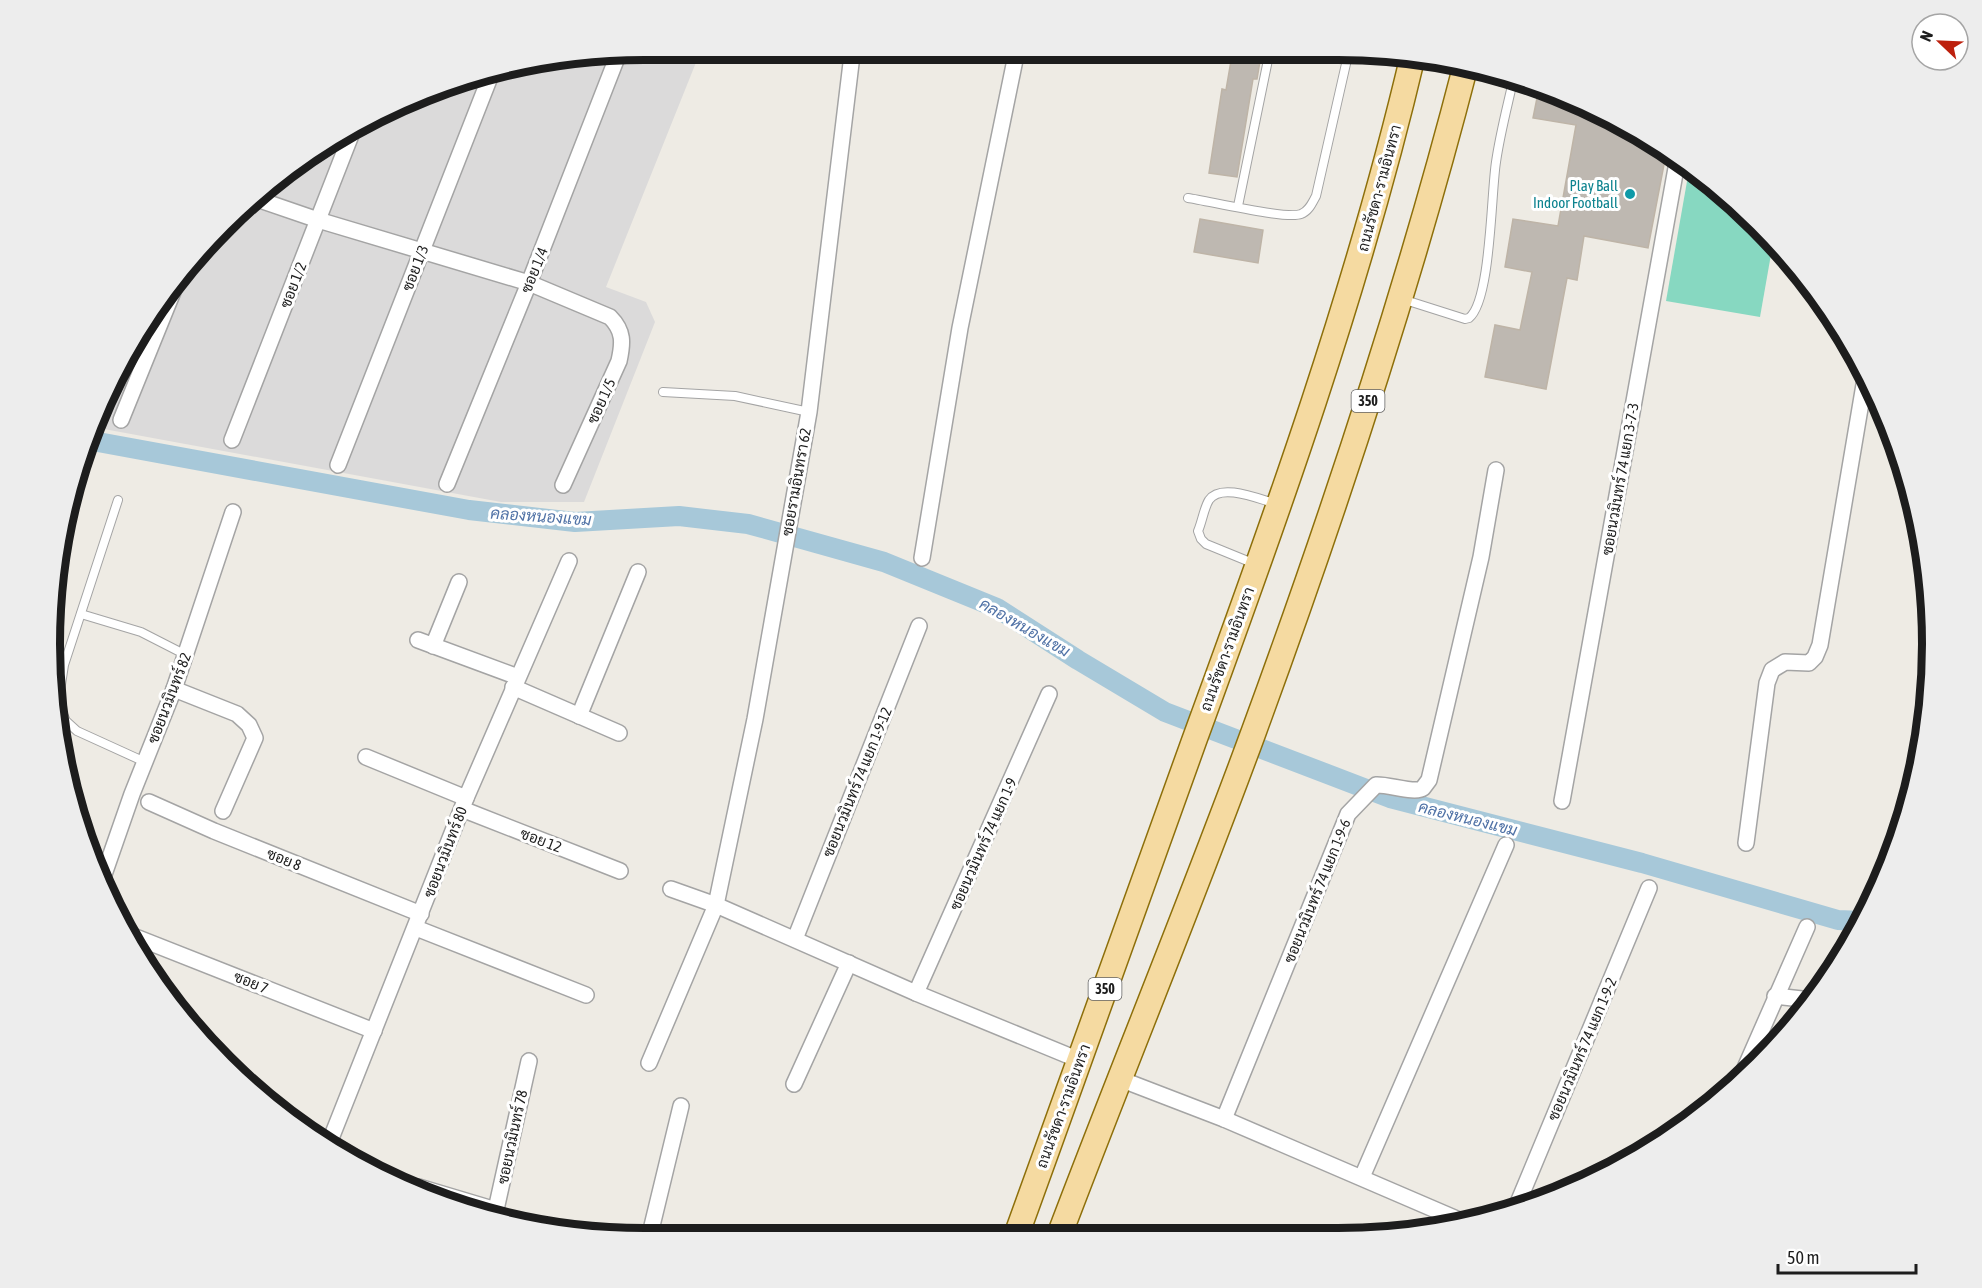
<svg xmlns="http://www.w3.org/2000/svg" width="1982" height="1288" viewBox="0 0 1982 1288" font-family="'Asap Condensed',Sarabun,sans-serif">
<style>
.residential{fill:#dbdada}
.pitch{fill:#87d8c1}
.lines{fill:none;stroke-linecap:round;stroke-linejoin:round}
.canal{stroke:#a7c8d9;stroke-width:20}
.building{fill:#beb8b1;stroke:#beb4a7;stroke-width:1.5}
.lane-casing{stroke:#a4a4a4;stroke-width:10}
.street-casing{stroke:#a4a4a4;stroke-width:18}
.primary-casing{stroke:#8d6f0a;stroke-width:27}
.lane{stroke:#fff;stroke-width:8}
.street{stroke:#fff;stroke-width:15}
.primary{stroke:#f5daa1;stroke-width:24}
.culture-dot{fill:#0f9aa8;stroke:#fff;stroke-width:2}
.labels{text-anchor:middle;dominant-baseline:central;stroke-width:6;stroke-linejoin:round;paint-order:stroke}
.shield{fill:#fff;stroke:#616161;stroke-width:1.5}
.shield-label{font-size:14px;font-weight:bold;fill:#1d1d1d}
.culture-label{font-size:15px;fill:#0d838f;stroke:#fff;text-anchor:end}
.street-label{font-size:15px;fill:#1d1d1d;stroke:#fff}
.water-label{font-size:16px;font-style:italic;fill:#5072a6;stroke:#fff}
.rim{fill:none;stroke:#1d1d1d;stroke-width:8}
</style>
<rect width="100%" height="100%" fill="#eeebe4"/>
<path class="residential" d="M 566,55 L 699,55 L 606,287 L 646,302 L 655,322 L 584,502 L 501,502 L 93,427 L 129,347 L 172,282 L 224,223 L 313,150 L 453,81 Z"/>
<path class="pitch" d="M 1689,170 L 1696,171 L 1730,197 L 1773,243 L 1760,317 L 1666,301 Z"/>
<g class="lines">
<path class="canal" d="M 87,440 L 469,510 L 575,522 L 679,516 L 748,524 L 884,562 L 997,608 L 1078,660 L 1165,712 L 1390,798 L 1642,863 L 1838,920 L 1862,921"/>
</g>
<g class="building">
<path d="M 1232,55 L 1261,55 L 1257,79 L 1253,79 L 1237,177 L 1209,173 L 1222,89 L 1226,90 Z"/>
<path d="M 1539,88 L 1566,95 L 1667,149 L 1648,248 L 1584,236 L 1577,280 L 1567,278 L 1546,389 L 1485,377 L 1495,325 L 1520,330 L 1532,272 L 1505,267 L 1513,219 L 1558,226 L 1576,125 L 1533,118 Z"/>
<path d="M 1200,219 L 1263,230 L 1258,263 L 1194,252 Z"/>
</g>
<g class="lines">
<g class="lane-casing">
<g id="lane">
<path d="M 1188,198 C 1209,201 1287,220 1301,214 C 1309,211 1312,203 1316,196 L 1348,55"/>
<path d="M 1238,206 L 1269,55"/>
<path d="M 1402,299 L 1465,319 L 1469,318 C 1491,301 1491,193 1496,162 C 1500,134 1507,108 1513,81"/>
<path d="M 663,392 L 735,396 L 809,412"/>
<path d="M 118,500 L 64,665 L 58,704 L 66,721 L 77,731 L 145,762"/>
<path d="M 1255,564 L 1206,544 L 1201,539 L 1198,531 C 1202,522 1204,508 1209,500 C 1221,482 1261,500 1277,504"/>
<path d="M 81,614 L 141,632 L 186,655"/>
</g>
</g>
<g class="street-casing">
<g id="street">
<path d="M 254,198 L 318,220 L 529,283 L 610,317 C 624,331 623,343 619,361 L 563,485"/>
<path d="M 121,420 L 181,272"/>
<path d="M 232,440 L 353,130"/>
<path d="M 338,465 L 492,72"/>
<path d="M 447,484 L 529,283 L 618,55"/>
<path d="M 922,558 L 960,328 L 1016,55"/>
<path d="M 418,640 L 518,677"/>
<path d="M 433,646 L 459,582"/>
<path d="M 513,687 L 619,733"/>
<path d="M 174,689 L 237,714 L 249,725 L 255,738 L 223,811"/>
<path d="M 579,716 L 638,572"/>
<path d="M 366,757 L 466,798"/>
<path d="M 1562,801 L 1678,157"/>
<path d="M 149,802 L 214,831 L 421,914"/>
<path d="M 462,809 L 620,871"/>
<path d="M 1746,843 L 1767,683 L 1772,670 L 1785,662 L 1809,663 L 1815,657 L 1820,645 L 1866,373"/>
<path d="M 101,883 L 132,794 L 174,689 L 233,512"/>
<path d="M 671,889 L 716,905 L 916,993 L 1079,1060"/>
<path d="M 416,928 L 586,995"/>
<path d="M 128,934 L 374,1031"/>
<path d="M 795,939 L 919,626"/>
<path d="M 916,993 L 1049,694"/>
<path d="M 1775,996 L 1811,1000"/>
<path d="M 649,1063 L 716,905 L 755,719 L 809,412 L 852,55"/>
<path d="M 1741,1077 L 1807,927"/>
<path d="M 1120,1079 L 1224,1119 L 1466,1223"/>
<path d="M 794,1084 L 849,963"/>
<path d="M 1224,1119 L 1348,814 L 1376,785 C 1388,784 1415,794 1423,788 C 1423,788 1429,780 1429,780 L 1481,557 L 1496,470"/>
<path d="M 328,1146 L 466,798 L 569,561"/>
<path d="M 1362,1177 L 1506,845"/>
<path d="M 419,1187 L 496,1210"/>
<path d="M 1515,1210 L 1649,888"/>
<path d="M 495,1214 L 529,1061"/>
<path d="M 650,1234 L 681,1106"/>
</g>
</g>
<g class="primary-casing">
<g id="primary">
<path d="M 1016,1236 C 1076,1071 1134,905 1194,741 C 1277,515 1358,289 1413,55"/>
<path d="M 1059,1236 C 1123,1067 1192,900 1254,731 C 1334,513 1407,293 1465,68"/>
</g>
</g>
<use href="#lane" class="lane"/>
<use href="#street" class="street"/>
<use href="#primary" class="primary"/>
</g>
<circle class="culture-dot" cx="1630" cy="194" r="6"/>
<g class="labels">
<g class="shield">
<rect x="1351.5" y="390" width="33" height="22" rx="4.5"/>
<rect x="1088.5" y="978" width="33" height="22" rx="4.5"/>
</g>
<g class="shield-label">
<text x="1368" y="401">350</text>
<text x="1105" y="989">350</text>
</g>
<g class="culture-label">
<text x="1618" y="185">Play Ball<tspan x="1618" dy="17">Indoor Football</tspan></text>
</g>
<g class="street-label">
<text transform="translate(1379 188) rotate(-75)">ถนนรัชดา-รามอินทรา</text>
<text transform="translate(415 268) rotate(-69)">ซอย 1/3</text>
<text transform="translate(534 270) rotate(-68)">ซอย 1/4</text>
<text transform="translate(293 285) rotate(-69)">ซอย 1/2</text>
<text transform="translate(601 401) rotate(-66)">ซอย 1/5</text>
<text transform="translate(1620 479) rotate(-80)">ซอยนวมินทร์ 74 แยก 3-7-3</text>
<text transform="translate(796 482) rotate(-80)">ซอยรามอินทรา 62</text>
<text transform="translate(1227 649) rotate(-70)">ถนนรัชดา-รามอินทรา</text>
<text transform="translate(169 698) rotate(-69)">ซอยนวมินทร์ 82</text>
<text transform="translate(857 782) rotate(-68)">ซอยนวมินทร์ 74 แยก 1-9-12</text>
<text transform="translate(541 840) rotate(21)">ซอย 12</text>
<text transform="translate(983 844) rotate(-66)">ซอยนวมินทร์ 74 แยก 1-9</text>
<text transform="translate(445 852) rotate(-69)">ซอยนวมินทร์ 80</text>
<text transform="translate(284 859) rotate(22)">ซอย 8</text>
<text transform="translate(1317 891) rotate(-68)">ซอยนวมินทร์ 74 แยก 1-9-6</text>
<text transform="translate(251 982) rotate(22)">ซอย 7</text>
<text transform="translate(1582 1049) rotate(-67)">ซอยนวมินทร์ 74 แยก 1-9-2</text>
<text transform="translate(1063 1106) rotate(-70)">ถนนรัชดา-รามอินทรา</text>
<text transform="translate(512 1137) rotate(-78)">ซอยนวมินทร์ 78</text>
</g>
<g class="water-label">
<text transform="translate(541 516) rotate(4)">คลองหนองแขม</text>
<text transform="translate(1025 627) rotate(30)">คลองหนองแขม</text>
<text transform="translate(1468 818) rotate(14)">คลองหนองแขม</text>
</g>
</g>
<path d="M0 0H1982V1288H0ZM644 60H1338A584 584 0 0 1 1922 644V644A584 584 0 0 1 1338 1228H644A584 584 0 0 1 60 644V644A584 584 0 0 1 644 60Z" fill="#ededed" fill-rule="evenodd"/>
<path class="rim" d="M644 60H1338A584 584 0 0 1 1922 644V644A584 584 0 0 1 1338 1228H644A584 584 0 0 1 60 644V644A584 584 0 0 1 644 60Z"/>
<g transform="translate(1940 42) rotate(293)"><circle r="28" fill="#ffffff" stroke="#a5a5a5" stroke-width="1.5"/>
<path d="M0-4.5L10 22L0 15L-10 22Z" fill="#bd200d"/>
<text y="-9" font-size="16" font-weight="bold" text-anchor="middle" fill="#1d1d1d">N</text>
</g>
<path d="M1778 1264v9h138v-9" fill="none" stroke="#1d1d1d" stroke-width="3"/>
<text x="1787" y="1264" font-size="18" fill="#1d1d1d" stroke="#ffffff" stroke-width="4.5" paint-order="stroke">50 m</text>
</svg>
